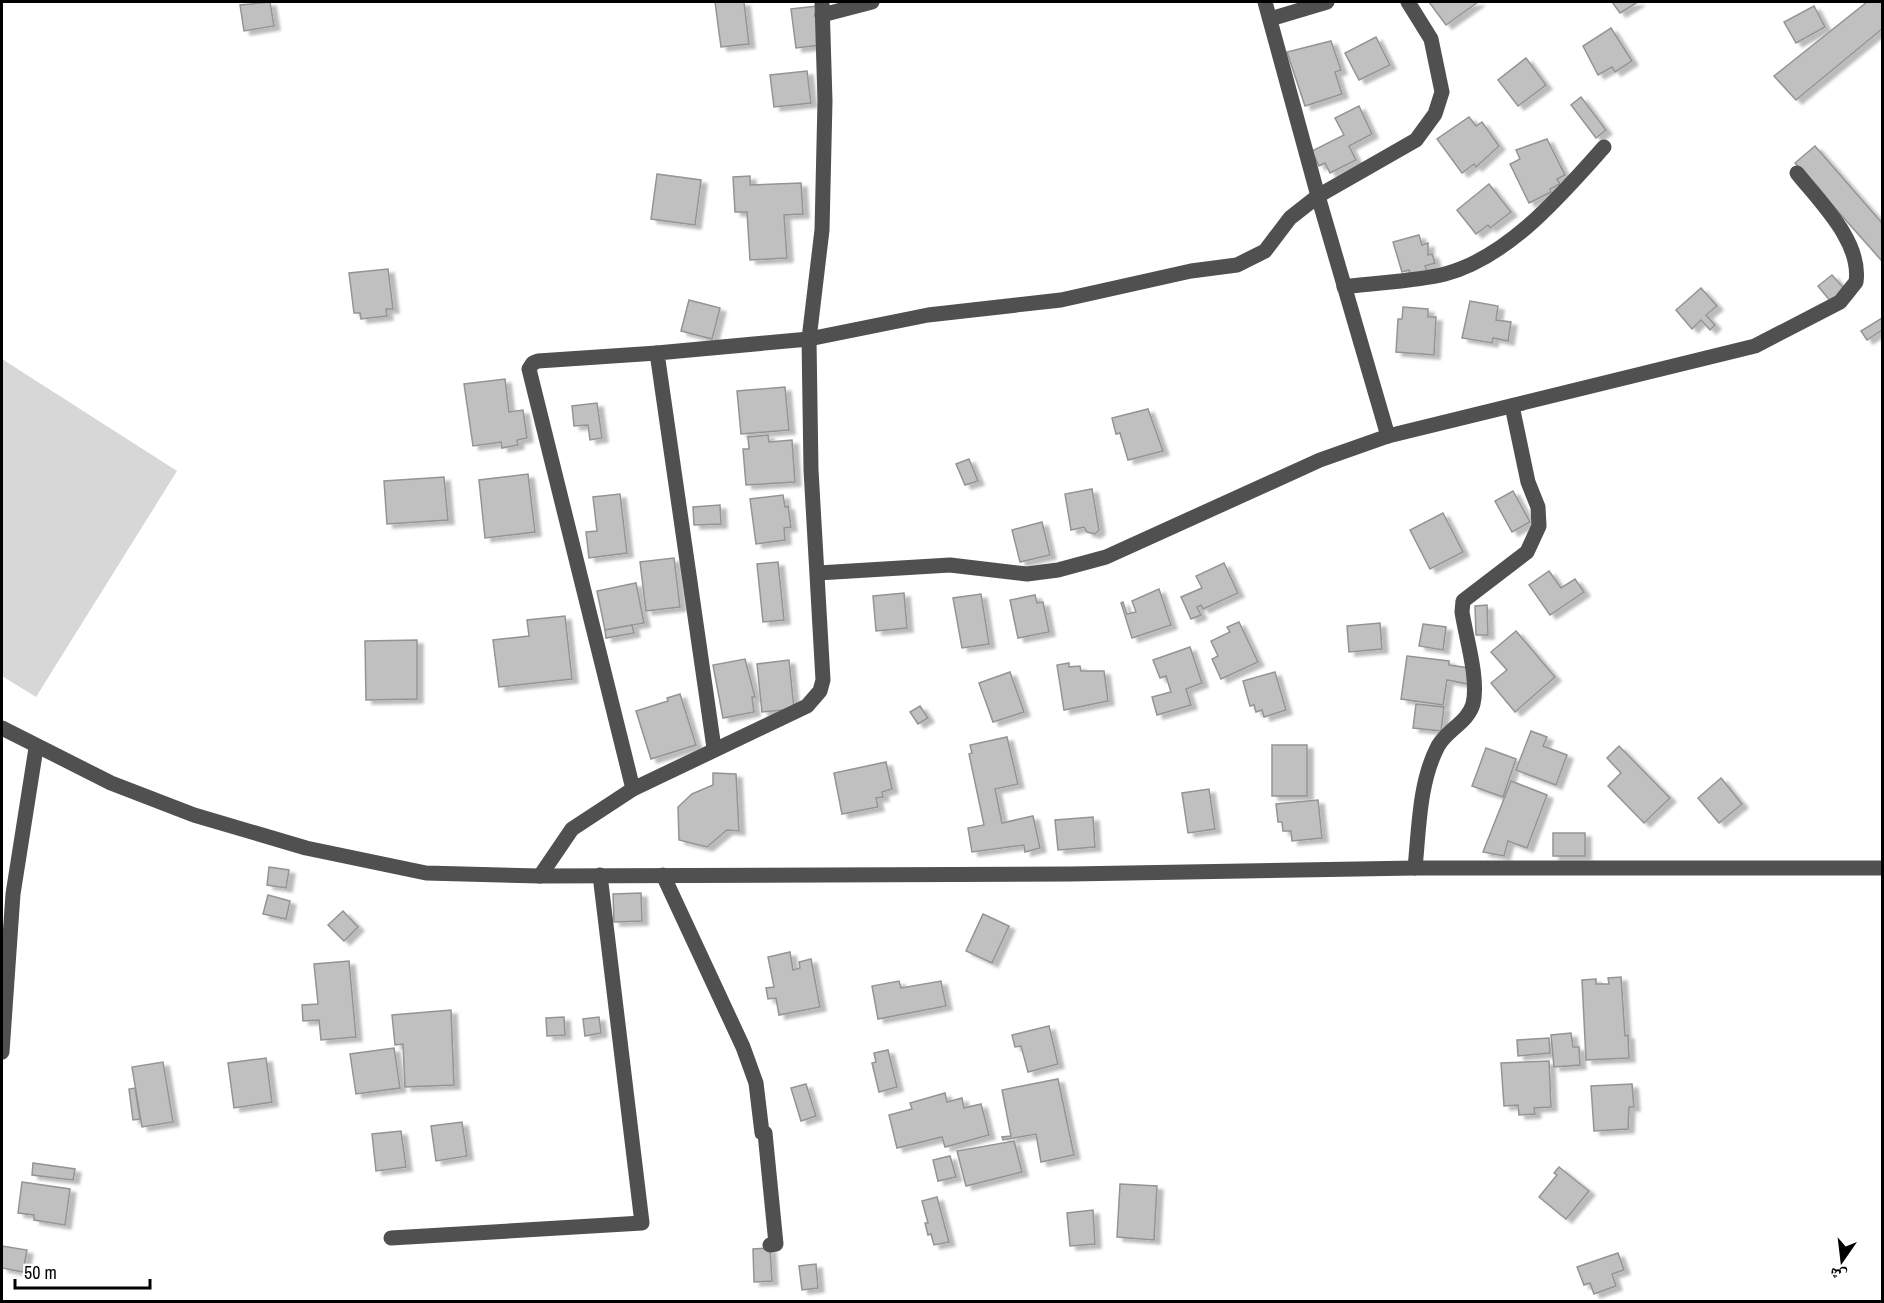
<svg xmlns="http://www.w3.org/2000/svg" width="1884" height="1303" viewBox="0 0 1884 1303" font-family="'Archivo Narrow','Noto Naskh Arabic',sans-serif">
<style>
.green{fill:#d7d7d7}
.building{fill:#c0c0c0;stroke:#949494;stroke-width:1.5;filter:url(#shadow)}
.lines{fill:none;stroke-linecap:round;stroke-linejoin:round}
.minor{stroke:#505050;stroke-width:15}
</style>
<defs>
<filter id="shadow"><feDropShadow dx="6" dy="4" stdDeviation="1.5" flood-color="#0004"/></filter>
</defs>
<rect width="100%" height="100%" fill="#fff"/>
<path class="green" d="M 2,359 L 177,471 L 36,697 L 2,676 Z"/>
<g class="building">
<path d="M 270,2 L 274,26 L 244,31 L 240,5 Z"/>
<path d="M 715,2 L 744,2 L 749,44 L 721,47 Z"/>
<path d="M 1429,2 L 1478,2 L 1446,25 Z"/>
<path d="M 1612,2 L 1638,2 L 1620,13 Z"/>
<path d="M 1867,2 L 1882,2 L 1882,29 L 1796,100 L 1774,76 Z"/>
<path d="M 817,6 L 821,45 L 796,48 L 791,9 Z"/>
<path d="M 1814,6 L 1825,27 L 1796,43 L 1784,22 Z"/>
<path d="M 1611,28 L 1632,61 L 1615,72 L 1612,67 L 1598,75 L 1583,46 Z"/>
<path d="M 1376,37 L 1390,65 L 1359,80 L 1345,53 Z"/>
<path d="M 1331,41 L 1341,70 L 1335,72 L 1342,94 L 1305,106 L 1287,52 Z"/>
<path d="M 1526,58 L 1546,85 L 1518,106 L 1498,80 Z"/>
<path d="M 807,71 L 811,103 L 774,107 L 770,75 Z"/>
<path d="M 1581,97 L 1606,130 L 1596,138 L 1571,105 Z"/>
<path d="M 1359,106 L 1372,134 L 1349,146 L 1356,160 L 1330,173 L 1325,163 L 1319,166 L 1312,151 L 1344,135 L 1335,118 Z"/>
<path d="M 1469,117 L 1476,126 L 1482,122 L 1499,146 L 1476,167 L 1474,164 L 1462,173 L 1437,139 Z"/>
<path d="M 1547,139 L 1565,175 L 1557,179 L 1560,184 L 1550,189 L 1551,192 L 1529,203 L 1510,164 L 1520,159 L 1516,150 Z"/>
<path d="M 1815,146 L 1882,223 L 1882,261 L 1795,163 Z"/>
<path d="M 657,174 L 701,180 L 695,225 L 651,219 Z"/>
<path d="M 750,176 L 750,185 L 801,183 L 803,214 L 784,215 L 787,258 L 750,260 L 747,212 L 735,212 L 733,177 Z"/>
<path d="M 1489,184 L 1511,212 L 1490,228 L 1488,225 L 1476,234 L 1457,210 Z"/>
<path d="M 1419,235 L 1422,245 L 1428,243 L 1428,255 L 1432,254 L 1435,263 L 1425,266 L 1427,271 L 1411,276 L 1409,270 L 1402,272 L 1393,242 Z"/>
<path d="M 388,269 L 393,309 L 386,309 L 387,316 L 361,319 L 360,313 L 354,313 L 349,273 Z"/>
<path d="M 1832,275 L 1847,292 L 1832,303 L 1818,286 Z"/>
<path d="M 1701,288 L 1717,306 L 1706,315 L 1715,325 L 1710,330 L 1701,320 L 1692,329 L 1676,310 Z"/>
<path d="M 689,300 L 720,308 L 712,339 L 681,331 Z"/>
<path d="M 1470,301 L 1498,306 L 1496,320 L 1511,322 L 1508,341 L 1493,338 L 1492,343 L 1462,338 Z"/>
<path d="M 1403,307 L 1428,309 L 1428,317 L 1436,317 L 1434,355 L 1396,352 L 1398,319 L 1402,319 Z"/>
<path d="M 1882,318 L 1882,330 L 1867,340 L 1861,331 Z"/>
<path d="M 505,379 L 509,412 L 523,410 L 527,438 L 517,440 L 518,445 L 502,448 L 501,442 L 473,446 L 464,384 Z"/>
<path d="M 785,387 L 789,430 L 741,434 L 737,391 Z"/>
<path d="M 597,403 L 602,438 L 590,440 L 588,425 L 574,426 L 572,406 Z"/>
<path d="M 1148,409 L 1163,451 L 1128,460 L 1120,433 L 1116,434 L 1112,418 Z"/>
<path d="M 768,435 L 769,442 L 792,440 L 795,482 L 746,485 L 743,449 L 749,449 L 748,437 Z"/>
<path d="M 969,459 L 978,481 L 965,485 L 956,464 Z"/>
<path d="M 528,474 L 535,532 L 485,538 L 479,480 Z"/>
<path d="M 444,477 L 448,520 L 387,524 L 384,481 Z"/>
<path d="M 1092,489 L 1099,530 L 1095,534 L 1087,532 L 1084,527 L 1071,530 L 1065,494 Z"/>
<path d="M 1513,491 L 1530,522 L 1512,532 L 1495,501 Z"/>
<path d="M 620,494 L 627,553 L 589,558 L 586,532 L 597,531 L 593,497 Z"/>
<path d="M 783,495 L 785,507 L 788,506 L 791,527 L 784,528 L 785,540 L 756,544 L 750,499 Z"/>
<path d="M 720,505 L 721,524 L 694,525 L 693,507 Z"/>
<path d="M 1443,513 L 1463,552 L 1430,569 L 1410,530 Z"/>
<path d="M 1042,522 L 1050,555 L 1020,562 L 1012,530 Z"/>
<path d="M 674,558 L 680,607 L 646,611 L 640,562 Z"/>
<path d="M 778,562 L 784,620 L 763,622 L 757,564 Z"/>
<path d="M 1224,563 L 1238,593 L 1203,609 L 1201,605 L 1197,607 L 1201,615 L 1191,619 L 1181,597 L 1202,588 L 1196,576 Z"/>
<path d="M 1549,571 L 1561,588 L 1575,579 L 1584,592 L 1550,615 L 1529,585 Z"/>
<path d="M 636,583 L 644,623 L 605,630 L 597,591 Z"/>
<path d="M 1159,589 L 1171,625 L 1132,638 L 1121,603 L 1123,602 L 1127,614 L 1136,612 L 1132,601 Z"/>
<path d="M 904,593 L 907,628 L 876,631 L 873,596 Z"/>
<path d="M 981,594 L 989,644 L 962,648 L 953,598 Z"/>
<path d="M 1035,595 L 1037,603 L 1043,602 L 1049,632 L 1018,638 L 1010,600 Z"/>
<path d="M 1487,605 L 1488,635 L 1476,635 L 1475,606 Z"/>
<path d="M 565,616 L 572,679 L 499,687 L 493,640 L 529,636 L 527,620 Z"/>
<path d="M 1239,622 L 1258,662 L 1221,679 L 1212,659 L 1218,656 L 1211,641 L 1230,632 L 1227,627 Z"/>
<path d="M 1380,623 L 1382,649 L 1349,652 L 1347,626 Z"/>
<path d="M 1423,624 L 1446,627 L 1443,650 L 1419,646 Z"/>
<path d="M 632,625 L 634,633 L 606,638 L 605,630 Z"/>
<path d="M 1516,631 L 1555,677 L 1515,712 L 1491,683 L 1507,670 L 1491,652 Z"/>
<path d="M 417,640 L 417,699 L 366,700 L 365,641 Z"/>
<path d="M 1190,647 L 1202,683 L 1186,689 L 1191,705 L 1157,715 L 1152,697 L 1171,692 L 1166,676 L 1160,678 L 1153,660 Z"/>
<path d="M 1407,656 L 1449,661 L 1449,665 L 1470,668 L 1468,684 L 1447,680 L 1443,705 L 1401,699 Z"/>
<path d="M 745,659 L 755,697 L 752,697 L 754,712 L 723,718 L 713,665 Z"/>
<path d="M 789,660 L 794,709 L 762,712 L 757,664 Z"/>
<path d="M 1069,663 L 1069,667 L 1080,666 L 1081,671 L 1104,671 L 1108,701 L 1064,710 L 1057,665 Z"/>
<path d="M 1010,672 L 1024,712 L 993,722 L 979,683 Z"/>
<path d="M 1275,672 L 1286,710 L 1264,717 L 1262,710 L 1256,712 L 1254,705 L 1250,706 L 1243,681 Z"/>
<path d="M 680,694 L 696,745 L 651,759 L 636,711 L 668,701 L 667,698 Z"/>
<path d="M 1416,704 L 1444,707 L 1441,731 L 1413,728 Z"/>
<path d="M 920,706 L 928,718 L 918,724 L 910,712 Z"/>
<path d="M 1531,731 L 1547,737 L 1543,746 L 1567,755 L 1556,785 L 1516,770 Z"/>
<path d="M 1007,737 L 1018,784 L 995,789 L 1002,823 L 1033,816 L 1040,848 L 1025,852 L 1024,845 L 972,852 L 968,828 L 984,825 L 969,754 L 972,753 L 970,745 Z"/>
<rect x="1272" y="745" width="35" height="51"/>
<path d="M 1619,746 L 1670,798 L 1644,823 L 1608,786 L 1621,773 L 1607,758 Z"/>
<path d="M 1486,748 L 1516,759 L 1503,797 L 1472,786 Z"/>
<path d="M 886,762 L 892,789 L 882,792 L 883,797 L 876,798 L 878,807 L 842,814 L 834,773 Z"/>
<path d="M 713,773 L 736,774 L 739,831 L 727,830 L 707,847 L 679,840 L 678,807 L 692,794 L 713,785 Z"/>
<path d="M 1721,778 L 1742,804 L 1719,823 L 1698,798 Z"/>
<path d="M 1511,781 L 1547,795 L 1527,848 L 1508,841 L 1504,856 L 1483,852 Z"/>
<path d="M 1209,789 L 1215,829 L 1188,833 L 1182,793 Z"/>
<path d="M 1318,800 L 1322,838 L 1292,841 L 1291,831 L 1283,831 L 1282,822 L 1278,822 L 1276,804 Z"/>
<path d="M 1093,817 L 1095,847 L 1058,850 L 1055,820 Z"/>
<rect x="1553" y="833" width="32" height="23"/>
<path d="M 269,867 L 289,870 L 286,888 L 267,885 Z"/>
<path d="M 641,893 L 642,921 L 614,922 L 613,894 Z"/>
<path d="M 268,895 L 290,901 L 286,919 L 263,914 Z"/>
<path d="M 343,911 L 358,927 L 344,941 L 328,925 Z"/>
<path d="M 983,914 L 1009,926 L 992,963 L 966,951 Z"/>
<path d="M 790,952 L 793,970 L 800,968 L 799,962 L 811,959 L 820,1007 L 779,1015 L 776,998 L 768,999 L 766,988 L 774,987 L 768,957 Z"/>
<path d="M 349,961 L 356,1037 L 321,1040 L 319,1020 L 303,1021 L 302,1005 L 318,1004 L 314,964 Z"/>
<path d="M 1621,977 L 1625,1036 L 1628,1035 L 1629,1058 L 1586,1060 L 1582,980 L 1596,979 L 1596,984 L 1609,984 L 1608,978 Z"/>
<path d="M 899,981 L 901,988 L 941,981 L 946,1006 L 878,1019 L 872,986 Z"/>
<path d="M 451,1010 L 454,1085 L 405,1087 L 403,1044 L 395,1045 L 392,1015 Z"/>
<path d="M 564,1017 L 565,1035 L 547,1036 L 546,1018 Z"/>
<path d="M 599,1017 L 601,1033 L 585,1036 L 583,1019 Z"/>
<path d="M 1049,1026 L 1058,1064 L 1028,1072 L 1021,1046 L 1015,1047 L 1012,1035 Z"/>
<path d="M 1571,1033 L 1573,1047 L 1579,1047 L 1580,1065 L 1554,1067 L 1551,1035 Z"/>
<path d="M 1549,1038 L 1550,1053 L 1518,1056 L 1517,1040 Z"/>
<path d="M 394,1048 L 400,1088 L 356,1094 L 350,1054 Z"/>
<path d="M 888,1050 L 897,1087 L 879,1092 L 872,1063 L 876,1062 L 874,1053 Z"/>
<path d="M 266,1058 L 272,1102 L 234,1108 L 228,1063 Z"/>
<path d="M 1549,1061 L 1551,1107 L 1534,1108 L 1535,1114 L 1519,1115 L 1518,1105 L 1504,1106 L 1501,1063 Z"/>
<path d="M 163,1062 L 173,1122 L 142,1127 L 132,1067 Z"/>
<path d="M 1058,1079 L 1074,1155 L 1041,1162 L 1036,1134 L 1003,1140 L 1002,1137 L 1011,1136 L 1002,1090 Z"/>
<path d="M 806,1084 L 816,1116 L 801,1121 L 791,1088 Z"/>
<path d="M 1632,1084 L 1634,1107 L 1629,1107 L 1628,1129 L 1594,1131 L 1591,1086 Z"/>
<path d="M 135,1088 L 140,1119 L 133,1120 L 129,1089 Z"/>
<path d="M 945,1093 L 947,1102 L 962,1098 L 964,1108 L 981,1104 L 989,1135 L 945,1147 L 942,1137 L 897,1148 L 889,1115 L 912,1109 L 910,1103 Z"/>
<path d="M 462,1122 L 467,1156 L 436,1161 L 431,1126 Z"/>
<path d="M 401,1131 L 406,1167 L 376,1171 L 372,1134 Z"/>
<path d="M 1014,1141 L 1022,1172 L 966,1186 L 957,1151 Z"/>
<path d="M 950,1156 L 956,1177 L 938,1181 L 933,1160 Z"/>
<path d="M 33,1163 L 75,1169 L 73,1180 L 32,1175 Z"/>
<path d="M 1559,1167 L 1589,1191 L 1566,1219 L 1539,1197 L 1557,1175 L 1554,1173 Z"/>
<path d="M 22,1182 L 70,1189 L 65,1225 L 34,1220 L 34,1215 L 18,1213 Z"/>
<path d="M 1120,1184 L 1157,1186 L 1154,1240 L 1117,1237 Z"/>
<path d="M 937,1197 L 949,1242 L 934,1245 L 931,1234 L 928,1235 L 925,1223 L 928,1223 L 922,1201 Z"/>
<path d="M 1093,1210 L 1095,1244 L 1070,1246 L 1067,1213 Z"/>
<path d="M 2,1246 L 27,1250 L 23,1272 L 2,1268 Z"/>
<path d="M 770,1248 L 772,1281 L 754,1282 L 753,1249 Z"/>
<path d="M 1618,1253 L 1624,1270 L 1612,1274 L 1616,1286 L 1594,1294 L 1590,1283 L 1584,1285 L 1577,1267 Z"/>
<path d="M 816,1264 L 818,1288 L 802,1290 L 799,1266 Z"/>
</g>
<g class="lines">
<g class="minor">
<path d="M 1265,2 L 1318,196 L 1388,436"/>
<path d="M 822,15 L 872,2"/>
<path d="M 1270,19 L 1327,2"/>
<path d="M 1344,287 C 1377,282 1413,282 1445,274 C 1509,257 1561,195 1604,147"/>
<path d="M 818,573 L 950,565 L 1027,574 L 1058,570 L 1106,557 L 1320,460 L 1388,436 L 1755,346 L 1840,302 L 1856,282 C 1862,242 1820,202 1797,173"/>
<path d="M 2,728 L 111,783 L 194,815 L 306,848 L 426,873 L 540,876 L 1071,874 L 1415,868 L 1882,868"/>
<path d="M 714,748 L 657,353 L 809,339 L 928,315 L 1061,300 L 1191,271 L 1237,265 L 1265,251 L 1290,218 L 1318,196 L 1416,140 L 1435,114 L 1442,92 L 1431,39 L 1408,2"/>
<path d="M 633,789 L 529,369 L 533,363 L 538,361 L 657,353"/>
<path d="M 1415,868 C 1419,829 1419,782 1438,746 C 1447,730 1468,722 1473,704 C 1479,679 1466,638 1462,612 L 1463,601 L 1527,552 L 1539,526 L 1538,507 L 1528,482 L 1512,406"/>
<path d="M 663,875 L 743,1047 L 756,1083 L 762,1133 L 765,1133 L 776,1244 L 770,1245"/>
<path d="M 540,876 L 572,829 L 633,789 L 807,706 L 820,691 L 823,680 L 811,470 L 809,339 L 822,230 L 825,101 L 822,2"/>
<path d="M 2,1052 L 13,894 L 36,748"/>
<path d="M 391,1238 L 642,1223 L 600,875"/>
</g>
</g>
<rect width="1884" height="1303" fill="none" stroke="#000000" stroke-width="6"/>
<g transform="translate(1842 1261) rotate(194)" stroke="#ffffff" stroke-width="4.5" paint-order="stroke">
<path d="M0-4.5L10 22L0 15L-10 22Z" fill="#000000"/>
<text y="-9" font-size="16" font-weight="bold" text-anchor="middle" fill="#000000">ش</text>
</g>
<path d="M15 1279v9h135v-9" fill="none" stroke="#000000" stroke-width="3"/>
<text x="24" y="1279" font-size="18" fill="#000000" stroke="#ffffff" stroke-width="4.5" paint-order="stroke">50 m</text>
</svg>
